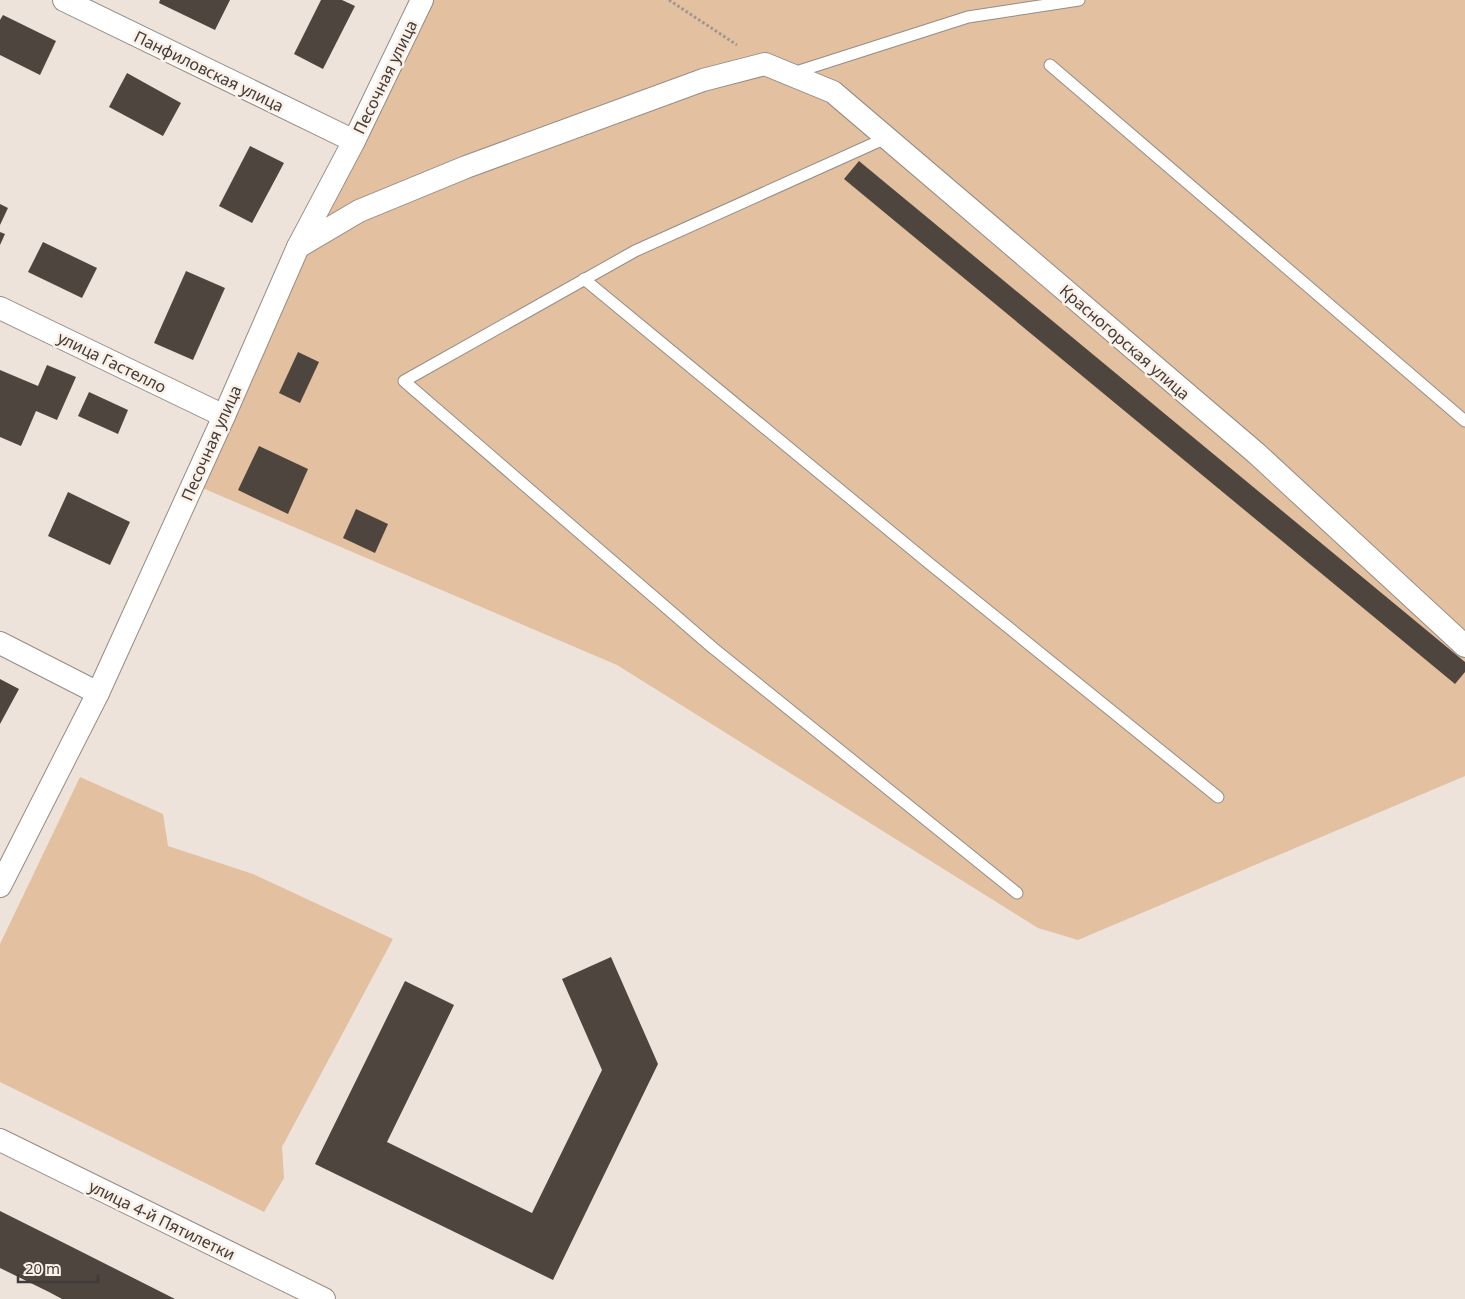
<svg xmlns="http://www.w3.org/2000/svg" width="1465" height="1299" viewBox="0 0 1465 1299" font-family="'Noto Sans',sans-serif">
<style>
.green{fill:#e3c0a0}
.building{fill:#4e453e}
.lines{fill:none;stroke-linecap:round;stroke-linejoin:round}
.service-casing{stroke:#958c84;stroke-width:13}
.minor-casing{stroke:#958c84;stroke-width:24}
.path{stroke:#9e9790;stroke-width:3;stroke-dasharray:2.5 2.5;stroke-linecap:butt}
.service{stroke:#fff;stroke-width:11}
.minor{stroke:#fff;stroke-width:22}
.labels{text-anchor:middle;dominant-baseline:central;stroke-width:5;stroke-linejoin:round;paint-order:stroke}
.street-label{font-size:16px;fill:#403c39;stroke:#fbf0e7}
</style>
<rect width="100%" height="100%" fill="#ede3da"/>
<g class="green">
<path d="M 409,0 L 1465,0 L 1465,776 L 1078,940 L 1038,928 L 617,665 L 186,481 Z"/>
<path d="M 80,777 L 163,814 L 168,846 L 253,874 L 393,939 L 282,1147 L 284,1178 L 264,1212 L 0,1082 L 0,944 Z"/>
</g>
<g class="building">
<path d="M 160,0 L 230,0 L 215,30 L 159,3 Z"/>
<path d="M 321,0 L 342,0 L 355,6 L 323,69 L 294,54 Z"/>
<path d="M 3,15 L 56,41 L 40,75 L 0,55 L 0,20 Z"/>
<path d="M 127,73 L 181,103 L 163,136 L 109,107 Z"/>
<path d="M 250,146 L 284,163 L 252,223 L 219,206 Z"/>
<path d="M 859,161 L 1465,662 L 1465,672 L 1455,684 L 844,179 Z"/>
<path d="M 0,204 L 8,208 L 0,225 Z"/>
<path d="M 0,232 L 5,234 L 0,245 Z"/>
<path d="M 43,242 L 97,268 L 82,298 L 28,272 Z"/>
<path d="M 186,271 L 225,288 L 193,360 L 154,343 Z"/>
<path d="M 298,352 L 319,362 L 300,403 L 279,393 Z"/>
<path d="M 47,365 L 76,377 L 57,420 L 36,411 L 21,446 L 0,437 L 0,370 L 38,386 Z"/>
<path d="M 89,392 L 128,410 L 118,434 L 78,416 Z"/>
<path d="M 259,446 L 308,469 L 288,514 L 238,490 Z"/>
<path d="M 68,492 L 130,522 L 110,565 L 48,536 Z"/>
<path d="M 356,509 L 388,524 L 375,553 L 343,538 Z"/>
<path d="M 0,679 L 19,689 L 0,724 Z"/>
<path d="M 611,957 L 658,1064 L 553,1280 L 315,1164 L 405,981 L 454,1005 L 387,1142 L 532,1213 L 602,1070 L 562,979 Z"/>
<path d="M 0,1211 L 72,1247 L 175,1299 L 62,1299 L 49,1292 L 0,1268 Z"/>
</g>
<g class="lines">
<g class="service-casing">
<g id="service">
<path d="M 1050,65 L 1465,421"/>
<path d="M 793,73 L 968,17 L 1079,0"/>
<path d="M 886,138 L 635,251 L 404,381 L 713,648 L 1017,893"/>
<path d="M 584,279 L 930,564 L 1218,797"/>
</g>
</g>
<g class="minor-casing">
<g id="minor">
<path d="M 64,0 L 354,141"/>
<path d="M 298,247 L 359,211 L 466,167 L 703,80 L 765,64 L 833,92 L 1256,453 L 1465,646"/>
<path d="M 0,308 L 224,416"/>
<path d="M 0,643 L 98,693"/>
<path d="M 0,886 L 98,693 L 224,416 L 298,247 L 354,141 L 422,0"/>
<path d="M 0,1140 L 324,1299"/>
</g>
</g>
<path class="path" d="M 669,0 L 737,45"/>
<use href="#service" class="service"/>
<use href="#minor" class="minor"/>
</g>
<g class="labels">
<g class="street-label">
<text transform="translate(209 71) rotate(26)">Панфиловская улица</text>
<text transform="translate(385 77) rotate(-64)">Песочная улица</text>
<text transform="translate(1125 342) rotate(41)">Красногорская улица</text>
<text transform="translate(112 362) rotate(26)">улица Гастелло</text>
<text transform="translate(211 443) rotate(-66)">Песочная улица</text>
<text transform="translate(162 1220) rotate(26)">улица 4-й Пятилетки</text>
</g>
</g>
<path d="M18 1274v8h80v-8" fill="none" stroke="#403c39" stroke-width="2.5"/>
<text x="25" y="1274" font-size="15" fill="#403c39" stroke="#fbf0e7" stroke-width="4" paint-order="stroke">20 m</text>
</svg>
